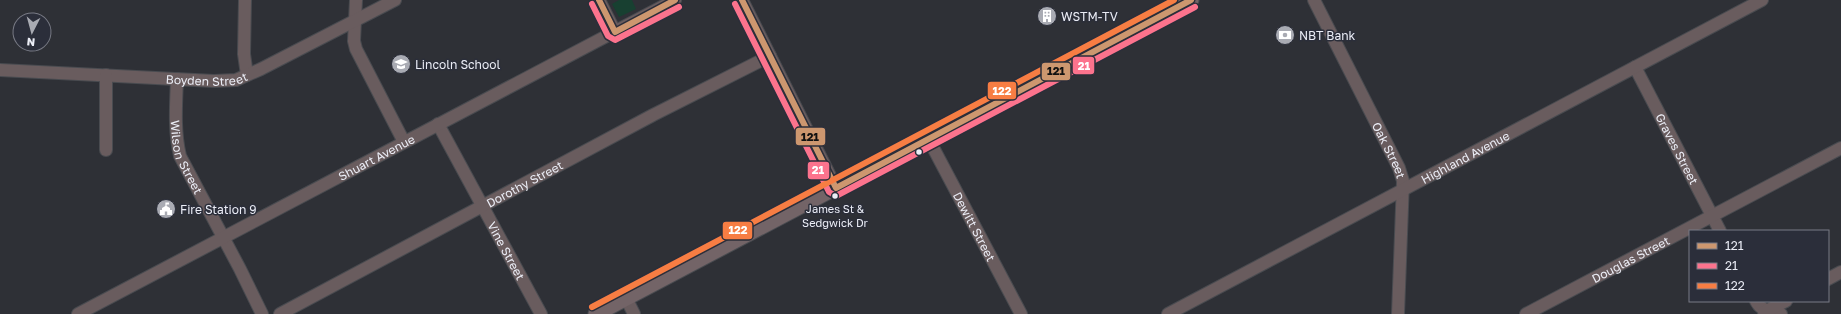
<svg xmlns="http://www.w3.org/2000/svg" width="1841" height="314" viewBox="0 0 1841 314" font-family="'Golos Text',sans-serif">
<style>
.green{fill:#184031}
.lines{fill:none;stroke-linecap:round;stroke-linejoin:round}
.minor-casing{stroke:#494b50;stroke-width:14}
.major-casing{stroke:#494b50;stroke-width:17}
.minor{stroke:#695c5e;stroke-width:12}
.major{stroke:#736467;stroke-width:15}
.bus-1-casing{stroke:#2b2e3a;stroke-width:9}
.bus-2-casing{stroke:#2b2e3a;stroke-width:9}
.bus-3-casing{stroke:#2b2e3a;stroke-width:9}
.bus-1{stroke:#cd976f;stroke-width:6}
.bus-2{stroke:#fc738d;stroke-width:6}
.bus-3{stroke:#f77d43;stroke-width:6}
.bus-dot{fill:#ebedf6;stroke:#2b2e3a;stroke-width:1.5}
.labels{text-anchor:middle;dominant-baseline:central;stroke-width:3;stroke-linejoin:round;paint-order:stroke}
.bus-label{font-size:11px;fill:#ebedf6;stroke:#2b2e3a}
.poi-label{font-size:12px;fill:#ebedf6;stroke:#2b2e3a;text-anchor:start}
.street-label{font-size:12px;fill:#ebedf6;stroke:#2b2e3a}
.line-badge{stroke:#2b2e3a;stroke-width:1.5}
.badge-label{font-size:11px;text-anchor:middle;font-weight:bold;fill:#fff}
.pale-badge-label{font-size:11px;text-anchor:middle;font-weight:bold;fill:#111}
</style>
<rect width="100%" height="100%" fill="#2e3036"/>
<path class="green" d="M 619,0 L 632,0 L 636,9 L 619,17 L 612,4 Z"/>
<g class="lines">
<g class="minor-casing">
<g id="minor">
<path d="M 245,0 L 244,54 L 247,75"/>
<path d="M 356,0 L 354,41 L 356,49 L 404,142"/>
<path d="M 599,0 L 615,32"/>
<path d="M 742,0 L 836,188"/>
<path id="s1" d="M 1314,0 L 1399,168 L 1403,181 L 1398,314"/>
<path id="s2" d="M 1635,67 L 1720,231"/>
<path id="s3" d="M 0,70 L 214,81 L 236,80 L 261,69 L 395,0"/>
<path id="s4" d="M 177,79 C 176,105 174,131 180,156 L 240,269 L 262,314"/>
<path id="s5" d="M 438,124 L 541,314"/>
<path id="s6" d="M 928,138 L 1021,314"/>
<path d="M 106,150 L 106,75"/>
<path d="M 1828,279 L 1841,272"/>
<path d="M 626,298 L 634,314"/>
<path d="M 1756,301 C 1761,311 1771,312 1781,314"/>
<path d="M 1764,312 L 1786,301"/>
<path id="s7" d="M 78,314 L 675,0"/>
<path id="s8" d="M 280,314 L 653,115 L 770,56"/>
<path id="s9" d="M 1168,314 L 1762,0"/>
<path id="s10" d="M 1526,314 L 1841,148"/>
</g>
</g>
<g class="major-casing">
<path id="major" d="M 596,314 L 1191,0"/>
</g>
<use href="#minor" class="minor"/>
<use href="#major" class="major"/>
<g class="bus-1-casing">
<g id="bus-1">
<path d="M 599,0 L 615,32 L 675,0"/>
<path d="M 742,0 L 836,188 L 1191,0"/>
</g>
</g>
<g class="bus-2-casing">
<g id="bus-2">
<path d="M 592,4 L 608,36 L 615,40 L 679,7"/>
<path d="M 735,4 L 829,192 L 836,196 L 1195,7"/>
</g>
</g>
<g class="bus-3-casing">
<path id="bus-3" d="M 592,307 L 1174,0"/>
</g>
<use href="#bus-1" class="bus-1"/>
<use href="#bus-2" class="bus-2"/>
<use href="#bus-3" class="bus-3"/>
</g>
<defs>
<g id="building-disc" transform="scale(1)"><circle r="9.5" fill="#a9abb3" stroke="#2b2e3a"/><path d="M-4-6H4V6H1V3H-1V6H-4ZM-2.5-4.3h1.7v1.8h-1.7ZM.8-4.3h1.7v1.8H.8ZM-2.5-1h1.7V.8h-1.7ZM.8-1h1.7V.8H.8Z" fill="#fff"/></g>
<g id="bank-disc" transform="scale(1)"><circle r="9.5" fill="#a9abb3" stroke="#2b2e3a"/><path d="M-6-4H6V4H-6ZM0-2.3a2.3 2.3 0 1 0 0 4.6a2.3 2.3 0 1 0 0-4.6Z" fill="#fff"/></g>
<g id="school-disc" transform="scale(1)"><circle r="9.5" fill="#a9abb3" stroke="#2b2e3a"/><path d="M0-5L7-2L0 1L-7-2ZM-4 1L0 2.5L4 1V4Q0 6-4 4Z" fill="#fff"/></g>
<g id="civic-disc" transform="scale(1)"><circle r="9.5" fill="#a9abb3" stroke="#2b2e3a"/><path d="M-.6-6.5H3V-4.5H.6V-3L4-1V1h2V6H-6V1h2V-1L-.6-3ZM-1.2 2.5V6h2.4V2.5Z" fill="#fff"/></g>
</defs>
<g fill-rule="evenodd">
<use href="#building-disc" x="1047" y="16"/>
<use href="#bank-disc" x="1285" y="35"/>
<use href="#school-disc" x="401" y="64"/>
<use href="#civic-disc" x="166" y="209"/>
</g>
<g class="bus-dot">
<circle cx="919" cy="152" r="3.5"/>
<circle cx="835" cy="196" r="3.5"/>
</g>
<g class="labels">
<g class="bus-label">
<text x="835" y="208">James St &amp;<tspan x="835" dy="14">Sedgwick Dr</tspan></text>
</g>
<g class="poi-label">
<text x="1061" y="16">WSTM-TV</text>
<text x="1299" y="35">NBT Bank</text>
<text x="415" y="64">Lincoln School</text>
<text x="180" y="209">Fire Station 9</text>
</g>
<g class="street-label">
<text stroke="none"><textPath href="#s3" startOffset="207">Boyden Street</textPath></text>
<text stroke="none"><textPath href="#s2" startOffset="92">Graves Street</textPath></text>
<text stroke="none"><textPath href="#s1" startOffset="168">Oak Street</textPath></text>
<text stroke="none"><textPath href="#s4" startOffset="80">Wilson Street</textPath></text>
<text stroke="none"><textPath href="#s7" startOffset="337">Shuart Avenue</textPath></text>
<text stroke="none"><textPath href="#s9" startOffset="336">Highland Avenue</textPath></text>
<text stroke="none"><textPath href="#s8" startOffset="277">Dorothy Street</textPath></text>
<text stroke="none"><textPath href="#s6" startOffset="100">Dewitt Street</textPath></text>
<text stroke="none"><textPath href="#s5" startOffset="144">Vine Street</textPath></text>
<text stroke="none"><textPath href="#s10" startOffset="118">Douglas Street</textPath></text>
</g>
</g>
<g class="line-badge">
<rect x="1072" y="56" width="23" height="19" rx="4" fill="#fc738d"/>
<rect x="1041" y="62" width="30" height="19" rx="4" fill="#cd976f"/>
<rect x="987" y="81" width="30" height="19" rx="4" fill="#f77d43"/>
<rect x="795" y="127" width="31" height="19" rx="4" fill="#cd976f"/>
<rect x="807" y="161" width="23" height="19" rx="4" fill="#fc738d"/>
<rect x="722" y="221" width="31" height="19" rx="4" fill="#f77d43"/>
</g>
<g class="badge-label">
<text x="1084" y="70">21</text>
<text x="1002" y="95">122</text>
<text x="818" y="174">21</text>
<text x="738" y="234">122</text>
</g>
<g class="pale-badge-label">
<text x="1056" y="75">121</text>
<text x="810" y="141">121</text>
</g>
<rect x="1689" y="230" width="140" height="72" fill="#2b2e3a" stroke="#787a85"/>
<rect x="1697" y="243" width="20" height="6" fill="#cd976f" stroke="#787a85"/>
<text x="1725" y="250" font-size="12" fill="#ebedf6">121</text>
<rect x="1697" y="263" width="20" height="6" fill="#fc738d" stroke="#787a85"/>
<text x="1725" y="270" font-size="12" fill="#ebedf6">21</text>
<rect x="1697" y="283" width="20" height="6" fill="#f77d43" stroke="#787a85"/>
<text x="1725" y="290" font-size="12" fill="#ebedf6">122</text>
<g transform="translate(32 32) rotate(186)"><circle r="19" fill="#2b2e3a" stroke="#787a85"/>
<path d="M0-3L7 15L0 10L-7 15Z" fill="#a9abb3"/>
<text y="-6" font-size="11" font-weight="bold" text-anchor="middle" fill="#ebedf6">N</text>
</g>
</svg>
